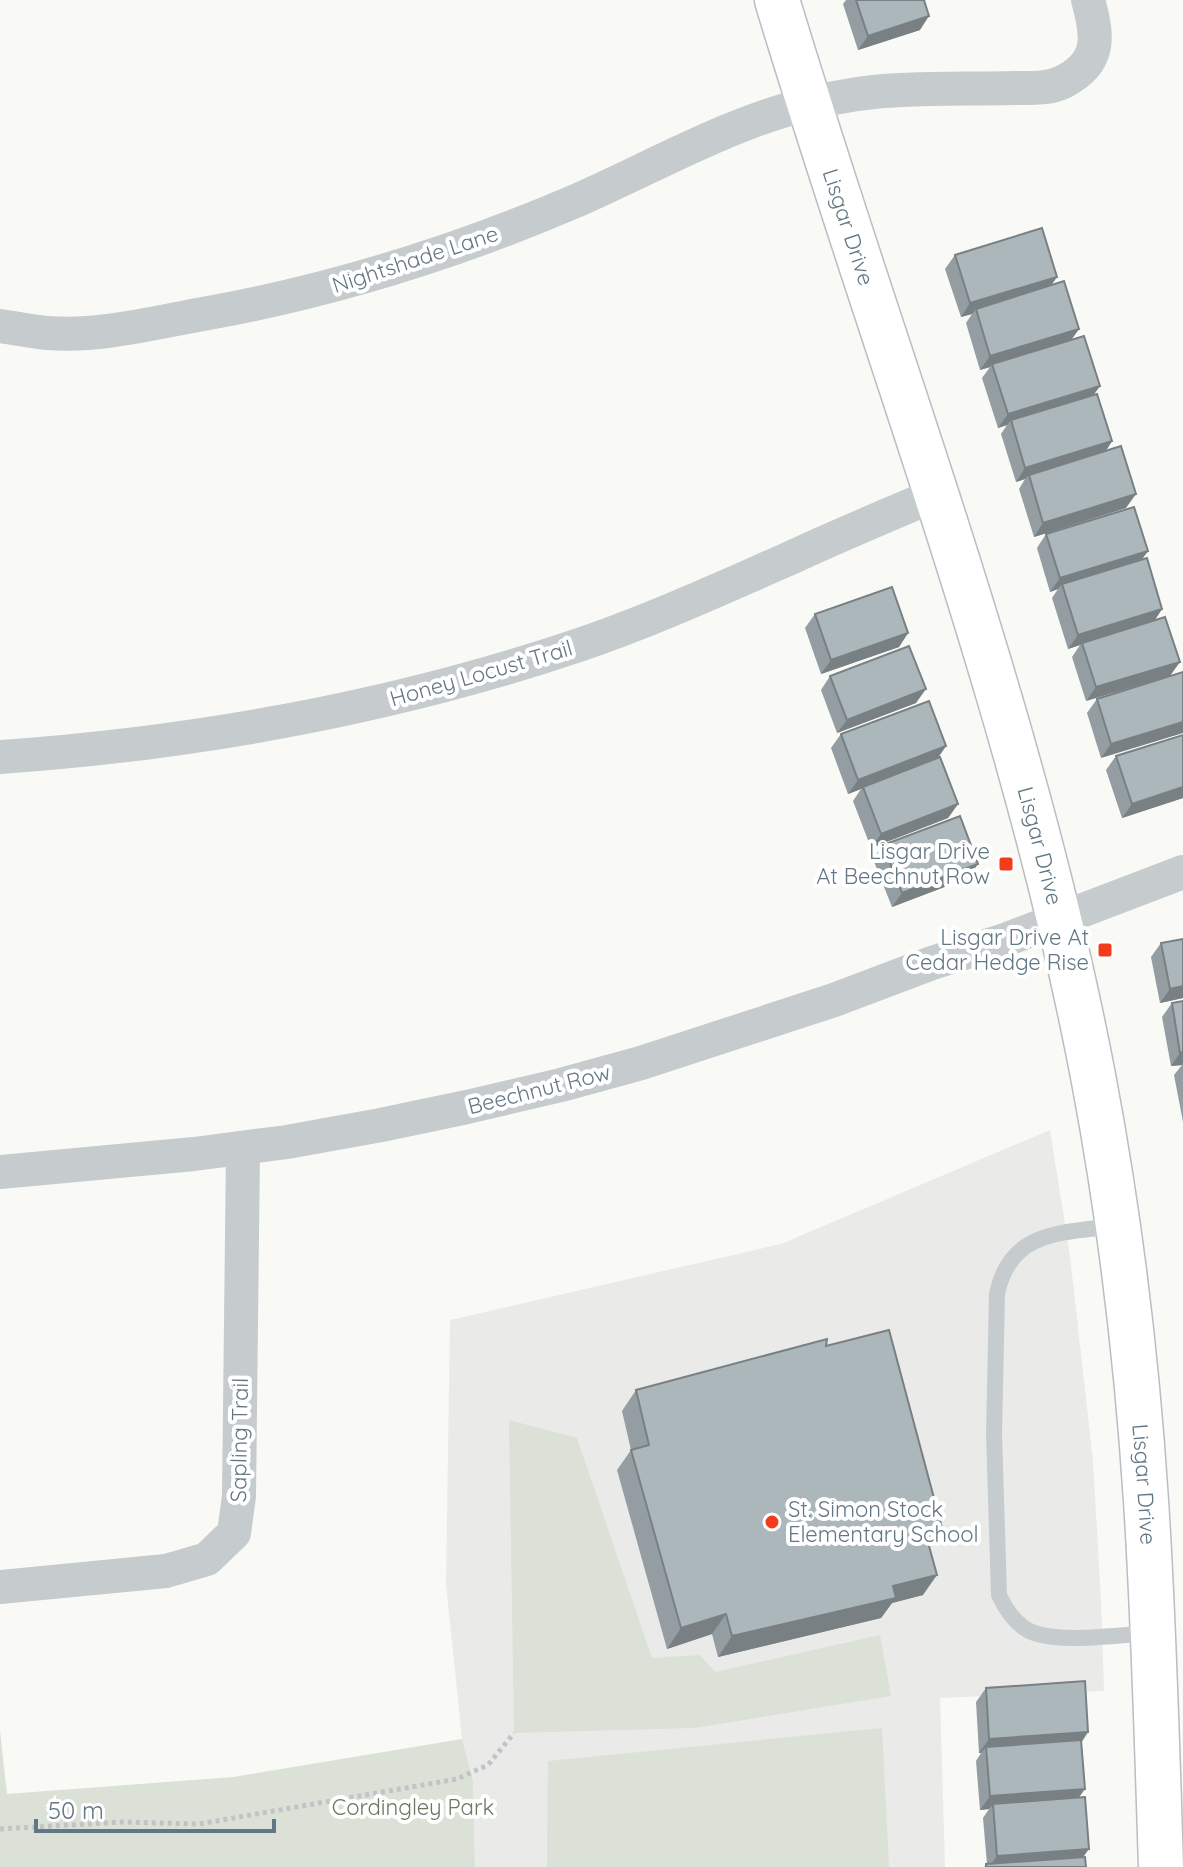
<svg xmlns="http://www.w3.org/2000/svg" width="1183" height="1867" viewBox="0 0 1183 1867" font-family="Quicksand,sans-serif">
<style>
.built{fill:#eaeae9}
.green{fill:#dbe1d6}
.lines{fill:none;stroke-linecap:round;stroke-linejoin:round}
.secondary-casing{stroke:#b8bec3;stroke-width:47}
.path{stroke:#c1c4c6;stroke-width:5;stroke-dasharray:4 4;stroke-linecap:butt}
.lane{stroke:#c6cbce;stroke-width:16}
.street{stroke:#c6cbce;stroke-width:34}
.secondary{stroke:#fff;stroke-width:44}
.wall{fill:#949da2}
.shaded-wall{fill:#788084}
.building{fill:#acb7bc;stroke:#788084;stroke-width:2}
.poi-dot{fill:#f33c1b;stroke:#fff;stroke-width:3}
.labels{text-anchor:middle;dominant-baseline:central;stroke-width:8;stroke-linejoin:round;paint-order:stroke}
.street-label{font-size:22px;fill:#617784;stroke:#fff}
.poi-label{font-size:22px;fill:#617784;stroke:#fff;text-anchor:end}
.park-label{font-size:22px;fill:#677a60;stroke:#fff}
</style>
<rect width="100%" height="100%" fill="#f9f9f6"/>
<path class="built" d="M 1050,1130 L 1070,1256 L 1093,1461 L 1101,1601 L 1104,1691 L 940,1698 L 945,1867 L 475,1867 L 473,1780 L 462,1739 L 446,1584 L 450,1320 L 781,1244 Z"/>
<g class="green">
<path d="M 509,1420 L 577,1438 L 652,1658 L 700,1655 L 715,1672 L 880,1635 L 891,1696 L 694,1728 L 514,1733 Z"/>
<path d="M 882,1728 L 889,1867 L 547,1867 L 548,1761 Z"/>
<path d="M 0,1731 L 7,1794 L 233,1777 L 462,1739 L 473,1780 L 475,1867 L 0,1867 Z"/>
</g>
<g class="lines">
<g class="secondary-casing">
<g id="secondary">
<path id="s1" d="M 777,0 C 885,359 1024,711 1094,1081 C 1120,1219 1137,1361 1146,1501 C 1154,1623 1157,1745 1161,1867"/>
</g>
</g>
<path class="path" d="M 0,1829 L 122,1822 L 199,1824 L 457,1779 L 488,1765 L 514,1733"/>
<path class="lane" d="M 1115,1226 C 1062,1233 1010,1230 997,1294 L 994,1434 L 999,1595 C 1005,1608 1013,1621 1026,1629 C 1050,1645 1120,1635 1150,1633"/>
<g class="street">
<path d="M 0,326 C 16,328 32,332 48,333 C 99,337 153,323 203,314 C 332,291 457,252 578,200 C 655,166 729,123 811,103 C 841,96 870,91 901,90 C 939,88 977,89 1015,88 C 1031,88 1048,89 1063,82 C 1102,62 1098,36 1088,0"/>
<path d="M 0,757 C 197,743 392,708 579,645 C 650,621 717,590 786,560 C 835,537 885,516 935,495"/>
<path d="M 0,1172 L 194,1154 L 287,1142 L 381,1125 L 467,1107 L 561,1085 L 641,1063 L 834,1000 L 932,963 L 1005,940 L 1183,872"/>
<path d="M 0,1587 L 166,1571 L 207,1559 L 234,1533 L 239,1496 L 243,1149"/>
</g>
<use href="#secondary" class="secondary"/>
</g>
<g class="wall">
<path d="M 846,0 L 924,0 L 920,30 L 858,50 L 843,4 Z"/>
<path d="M 955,255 L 1057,277 L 1051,285 L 1079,329 L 1071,340 L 1100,386 L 1093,395 L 1112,441 L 1106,451 L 1126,508 L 1034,537 L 1019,489 L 1025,479 L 1016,482 L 1001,434 L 1007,425 L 998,428 L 982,378 L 990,367 L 980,370 L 966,323 L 972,314 L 961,317 L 945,269 Z"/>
<path d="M 1046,534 L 1148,551 L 1141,560 L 1162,609 L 1154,621 L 1086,701 L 1072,657 L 1080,645 L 1068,649 L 1052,598 L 1058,589 L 1050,592 L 1037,548 Z"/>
<path d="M 815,614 L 908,633 L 899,647 L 821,674 L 805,628 Z"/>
<path d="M 1183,672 L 1101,758 L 1087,713 L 1097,699 Z"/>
<path d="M 830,676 L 916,703 L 837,733 L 821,690 Z"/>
<path d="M 841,734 L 946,746 L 938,758 L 958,804 L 948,818 L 871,848 L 853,801 L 861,789 L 848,794 L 831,748 Z"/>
<path d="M 1183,735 L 1183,798 L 1122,818 L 1106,770 L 1116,756 Z"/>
<path d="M 883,845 L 968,878 L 892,907 L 873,859 Z"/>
<path d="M 1161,943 L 1183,998 L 1160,1003 L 1151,957 Z"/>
<path d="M 1183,1001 L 1183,1122 L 1174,1075 L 1182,1065 L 1171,1066 L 1162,1017 L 1172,1003 Z"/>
<path d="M 826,1346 L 929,1547 L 923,1595 L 892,1603 L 881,1618 L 718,1657 L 712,1634 L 667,1649 L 617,1470 L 631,1450 L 622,1411 L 636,1390 Z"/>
<path d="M 986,1688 L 1088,1732 L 1082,1742 L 1079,1798 L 1083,1857 L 1086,1867 L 984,1867 L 987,1864 L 983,1818 L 989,1809 L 980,1810 L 976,1761 L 981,1753 L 979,1753 L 976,1702 Z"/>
</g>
<g class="shaded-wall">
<path d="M 929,16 L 920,30 L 858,50 L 868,36 Z"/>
<path d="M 1057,277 L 1047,291 L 976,309 L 972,314 L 961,317 L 970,303 Z"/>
<path d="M 1079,329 L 1069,343 L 992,364 L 990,367 L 980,370 L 990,356 Z"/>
<path d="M 1100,386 L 1090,400 L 1011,420 L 1007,425 L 998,428 L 1008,414 Z"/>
<path d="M 1112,441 L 1103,455 L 1029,475 L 1025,479 L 1016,482 L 1025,468 Z"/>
<path d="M 1136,494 L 1126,508 L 1034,537 L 1043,523 Z"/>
<path d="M 1148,551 L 1138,565 L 1062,584 L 1058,589 L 1050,592 L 1060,578 Z"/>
<path d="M 1162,609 L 1153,623 L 1082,643 L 1080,645 L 1068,649 L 1078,635 Z"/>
<path d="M 908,633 L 899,647 L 821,674 L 831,660 Z"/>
<path d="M 1180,662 L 1170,676 L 1086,701 L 1096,687 Z"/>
<path d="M 926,689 L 916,703 L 837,733 L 847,720 Z"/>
<path d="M 1183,722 L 1183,733 L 1101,758 L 1111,744 Z"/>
<path d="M 946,746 L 936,760 L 863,787 L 861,789 L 848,794 L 858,780 Z"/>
<path d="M 1183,787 L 1183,798 L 1122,818 L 1132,804 Z"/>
<path d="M 958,804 L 948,818 L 871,848 L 881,834 Z"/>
<path d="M 978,864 L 968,878 L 892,907 L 902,893 Z"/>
<path d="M 1183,986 L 1183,998 L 1160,1003 L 1170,989 Z"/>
<path d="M 1183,1052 L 1183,1063 L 1182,1065 L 1171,1066 L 1180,1053 Z"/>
<path d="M 942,1528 L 928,1549 L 926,1535 Z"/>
<path d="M 937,1575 L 923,1595 L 892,1603 L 881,1618 L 718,1657 L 732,1636 L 893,1586 Z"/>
<path d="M 726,1614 L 712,1634 L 667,1649 L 681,1628 Z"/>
<path d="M 1088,1732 L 1078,1746 L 986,1747 L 981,1753 L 979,1753 L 989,1739 Z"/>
<path d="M 1085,1789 L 1075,1803 L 993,1804 L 989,1809 L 980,1810 L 990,1796 Z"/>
<path d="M 1089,1849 L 1079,1863 L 989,1867 L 997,1856 Z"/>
</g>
<g class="building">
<path d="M 856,0 L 924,0 L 929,16 L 868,36 Z"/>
<path d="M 1042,228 L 1057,277 L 970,303 L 955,255 Z"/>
<path d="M 1064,281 L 1079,329 L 990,356 L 976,309 Z"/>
<path d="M 1084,336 L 1100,386 L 1008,414 L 992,364 Z"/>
<path d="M 1097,394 L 1112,441 L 1025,468 L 1011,420 Z"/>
<path d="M 1121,446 L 1136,494 L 1043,523 L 1029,475 Z"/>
<path d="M 1134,507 L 1148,551 L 1060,578 L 1046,534 Z"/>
<path d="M 1147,558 L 1162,609 L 1078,635 L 1062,584 Z"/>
<path d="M 892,587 L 908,633 L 831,660 L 815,614 Z"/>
<path d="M 1165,617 L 1180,662 L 1096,687 L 1082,643 Z"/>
<path d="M 909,646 L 926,689 L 847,720 L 830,676 Z"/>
<path d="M 1183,672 L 1183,722 L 1111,744 L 1097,699 Z"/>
<path d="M 929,701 L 946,746 L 858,780 L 841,734 Z"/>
<path d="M 1183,735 L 1183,787 L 1132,804 L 1116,756 Z"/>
<path d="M 940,757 L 958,804 L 881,834 L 863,787 Z"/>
<path d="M 960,816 L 978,864 L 902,893 L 883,845 Z"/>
<path d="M 1183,939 L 1183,986 L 1170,989 L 1161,943 Z"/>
<path d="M 1183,1001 L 1183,1052 L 1180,1053 L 1172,1003 Z"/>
<path d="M 889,1330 L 942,1528 L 926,1535 L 937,1575 L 893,1586 L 896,1598 L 732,1636 L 726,1614 L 681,1628 L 631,1450 L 649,1445 L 636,1390 L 827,1339 L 826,1346 Z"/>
<path d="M 1085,1681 L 1088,1732 L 989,1739 L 986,1688 Z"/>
<path d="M 1081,1740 L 1085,1789 L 990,1796 L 986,1747 Z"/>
<path d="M 1085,1797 L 1089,1849 L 997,1856 L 993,1804 Z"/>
<path d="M 1085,1857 L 1086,1867 L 986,1867 L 986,1864 Z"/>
</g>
<g class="poi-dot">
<rect x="998" y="856" width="16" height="16" rx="4"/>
<rect x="1097" y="942" width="16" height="16" rx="4"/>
<circle cx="772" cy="1522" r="8"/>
</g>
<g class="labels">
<g class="street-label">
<text stroke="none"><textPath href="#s1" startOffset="238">Lisgar Drive</textPath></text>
<text transform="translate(415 259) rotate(-18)">Nightshade Lane</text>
<text transform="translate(481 673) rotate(-16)">Honey Locust Trail</text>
<text stroke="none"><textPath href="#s1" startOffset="886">Lisgar Drive</textPath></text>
<text transform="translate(539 1089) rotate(-14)">Beechnut Row</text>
<text transform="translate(239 1440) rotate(-89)">Sapling Trail</text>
<text stroke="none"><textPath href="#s1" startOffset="1534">Lisgar Drive</textPath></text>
</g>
<g class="poi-label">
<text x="990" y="851">Lisgar Drive<tspan x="990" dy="25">At Beechnut Row</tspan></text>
<text x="1089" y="937">Lisgar Drive At<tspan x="1089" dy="25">Cedar Hedge Rise</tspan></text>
<text x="788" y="1509" text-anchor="start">St. Simon Stock<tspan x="788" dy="25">Elementary School</tspan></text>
</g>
<g class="park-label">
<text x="413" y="1807">Cordingley Park</text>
</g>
</g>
<path d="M36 1819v12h238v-12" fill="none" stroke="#617784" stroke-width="4"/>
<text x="48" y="1819" font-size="24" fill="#617784" stroke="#ffffff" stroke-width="6" paint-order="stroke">50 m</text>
</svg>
